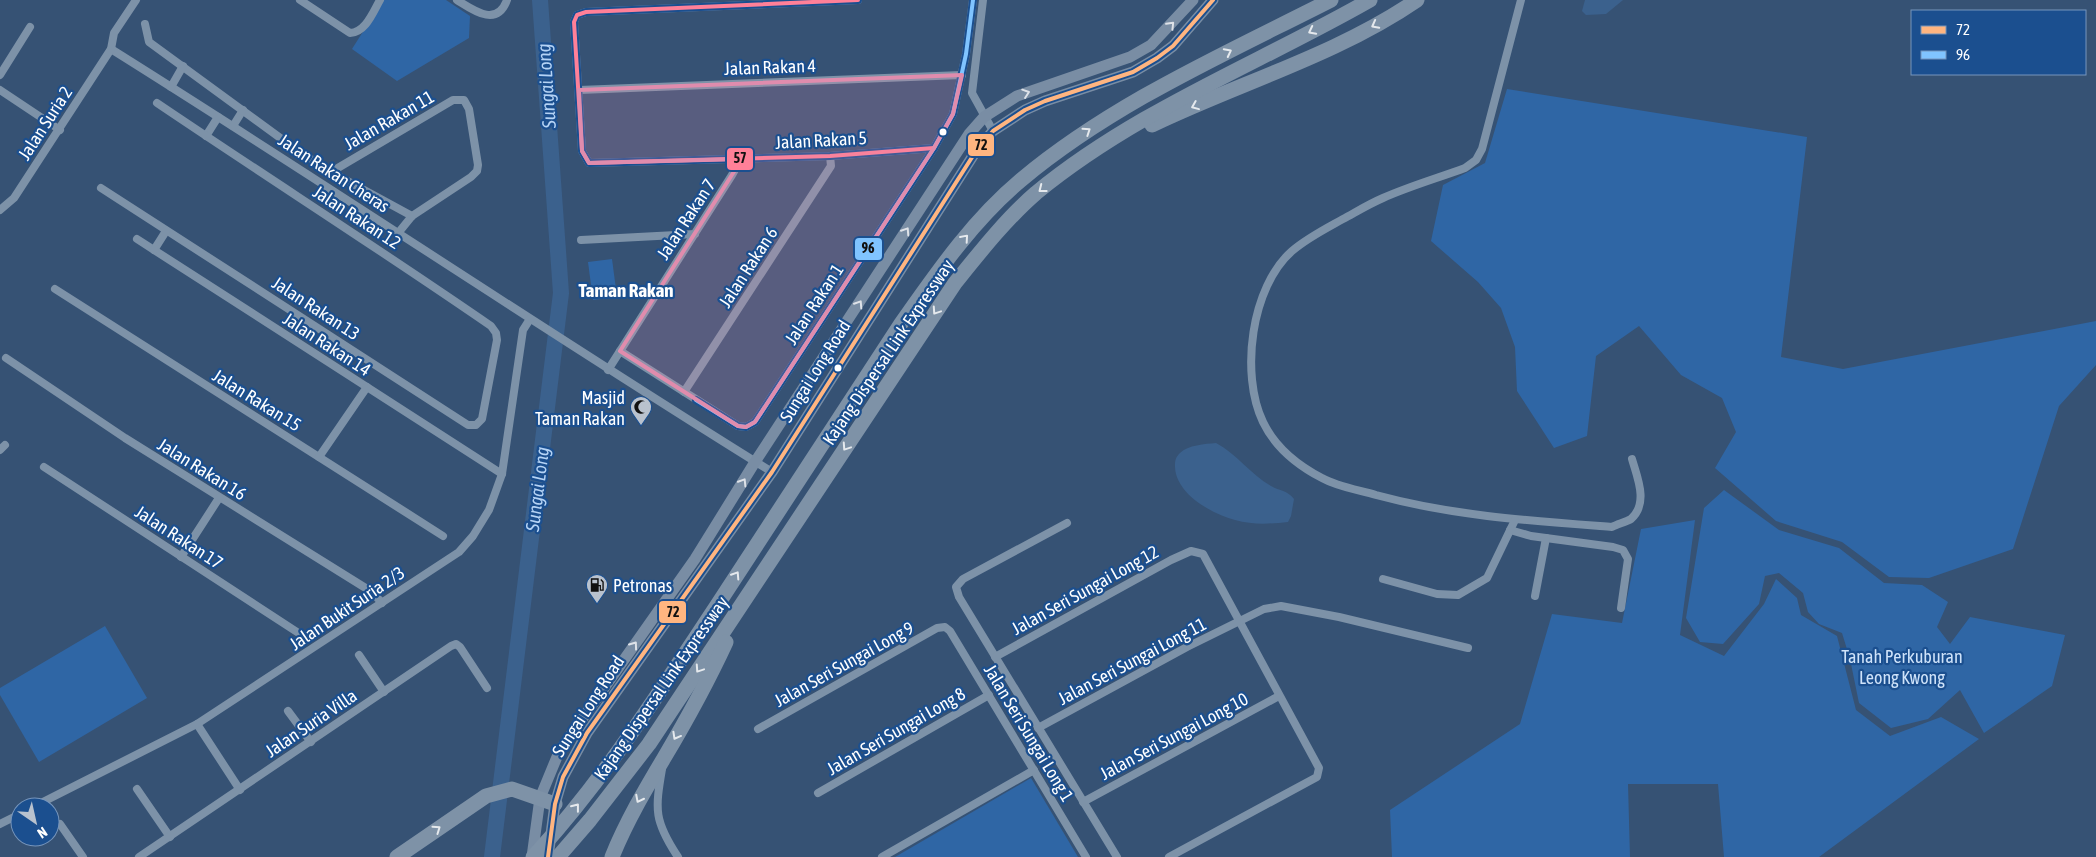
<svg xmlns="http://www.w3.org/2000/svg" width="2096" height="857" viewBox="0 0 2096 857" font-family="'Asap Condensed',sans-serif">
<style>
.green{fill:#2f66a5}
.water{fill:#3b618d}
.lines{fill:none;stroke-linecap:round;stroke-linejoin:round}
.river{stroke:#3b618d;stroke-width:16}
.street{stroke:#7d92a8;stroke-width:8}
.secondary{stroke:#798da4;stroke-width:11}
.highway{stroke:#7e92a7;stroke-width:15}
.bus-1-casing{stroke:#1b4f8f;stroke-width:8}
.bus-2-casing{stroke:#1b4f8f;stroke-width:8}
.bus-3-casing{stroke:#1b4f8f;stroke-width:8}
.bus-1{stroke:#ffb580;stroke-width:4}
.bus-2{stroke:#80c4ff;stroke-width:4}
.bus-3{stroke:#ff8098;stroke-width:4}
.oneway{stroke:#dee2e8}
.oneway2{stroke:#e5e9ed}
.marked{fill:#e08cad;fill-opacity:0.2;stroke:#e08cad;stroke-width:4;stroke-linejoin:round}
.bus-dot{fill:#fff;stroke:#1b4f8f;stroke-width:2}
.labels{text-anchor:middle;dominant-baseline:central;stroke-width:4.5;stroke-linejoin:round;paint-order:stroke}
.street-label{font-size:18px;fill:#fff;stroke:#1b4f8f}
.poi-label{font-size:18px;fill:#fff;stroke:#1b4f8f;text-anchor:end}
.park-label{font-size:18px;fill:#cfe3fa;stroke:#1b4f8f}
.water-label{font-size:19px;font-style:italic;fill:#b5d3f5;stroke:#1b4f8f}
.neighbourhood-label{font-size:19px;font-weight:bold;fill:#fff;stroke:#1b4f8f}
.line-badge{stroke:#1b4f8f;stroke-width:2}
.pale-badge-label{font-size:14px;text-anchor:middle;font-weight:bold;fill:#111}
</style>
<rect width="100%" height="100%" fill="#365274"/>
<g class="green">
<path d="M 383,0 L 446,0 L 470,16 L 469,38 L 397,81 L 352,49 Z"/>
<path d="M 1507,89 L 1807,137 L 1781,357 L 1843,369 L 2096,321 L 2096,365 L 2059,406 L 2013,549 L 1929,578 L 1889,577 L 1842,542 L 1776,521 L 1715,468 L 1736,432 L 1722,398 L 1681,375 L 1639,326 L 1596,356 L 1587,436 L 1554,448 L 1517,391 L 1515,347 L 1501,308 L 1478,282 L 1431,241 L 1443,185 L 1485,163 Z"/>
<path d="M 612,259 L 617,297 L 593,300 L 588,262 Z"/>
<path d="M 1724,490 L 1779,530 L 1839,548 L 1884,583 L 1922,585 L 1948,602 L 1937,627 L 1950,644 L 1970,617 L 2065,635 L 2052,686 L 1984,733 L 1960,690 L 1928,719 L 1891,728 L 1859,703 L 1850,659 L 1842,633 L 1819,624 L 1808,612 L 1803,593 L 1779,573 L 1765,576 L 1759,604 L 1723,644 L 1700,642 L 1686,618 L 1704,508 Z"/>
<path d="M 1695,520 L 1680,635 L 1724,656 L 1764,604 L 1776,579 L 1797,598 L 1801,615 L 1837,636 L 1856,710 L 1890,736 L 1941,717 L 1979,739 L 1819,857 L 1724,857 L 1718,784 L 1628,784 L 1630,857 L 1392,857 L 1390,810 L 1520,724 L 1552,614 L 1622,623 L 1641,529 Z"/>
<path d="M 105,626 L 147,698 L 39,762 L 0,695 L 0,688 Z"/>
<path d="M 1031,778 L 1078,857 L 895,857 Z"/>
</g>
<g class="water">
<path d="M 1585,0 L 1623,0 L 1606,14 L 1586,15 L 1582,11 Z"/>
<path d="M 1216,443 C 1237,454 1250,474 1271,486 C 1280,491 1287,490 1294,499 L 1291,516 L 1288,522 C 1269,524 1253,525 1235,520 C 1212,514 1176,494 1175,467 C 1175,461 1175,458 1180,453 C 1188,445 1205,444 1216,443 Z"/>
</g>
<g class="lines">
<path class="river" d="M 492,857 L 561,293 L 540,0"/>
<g class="street">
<path d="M 300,0 L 350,33 C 366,32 373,12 380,0"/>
<path d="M 457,0 C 473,10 497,28 507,0"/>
<path d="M 858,0 L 586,12 L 577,15 L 574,22 L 582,151 L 589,163 L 830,156 L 934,148"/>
<path d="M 983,0 L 972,93 L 993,131"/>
<path d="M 1521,0 L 1482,149 L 1476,160 L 1465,168 C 1438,178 1410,186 1383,198 C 1369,204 1356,212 1343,219 C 1325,229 1307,238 1292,251 C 1251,287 1240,374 1263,422 C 1275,447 1297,465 1322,478 C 1338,487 1359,490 1376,495 C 1454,516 1532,521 1612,527 C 1618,524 1626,522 1631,519 C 1649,503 1637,477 1632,459"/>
<path d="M 145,24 L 149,42 L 294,148 L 331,172 L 412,216"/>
<path d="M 111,49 C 333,188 549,334 772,472"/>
<path d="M 0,75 L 30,27"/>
<path d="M 171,87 L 183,66"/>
<path d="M 0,90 L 60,130"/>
<path d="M 579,90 L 962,75"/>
<path d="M 233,126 L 243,110"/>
<path d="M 206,136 L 218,117"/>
<path d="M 331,172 L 453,100 L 464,100 L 469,109 L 478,165 L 477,171 L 471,177 L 412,216 L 399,232"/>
<path d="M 101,188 L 468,425 L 476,425 L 482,419 L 497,340 L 496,333 L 491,326 C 381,250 268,178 157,103"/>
<path d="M 0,210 L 14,198 L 111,49 L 114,33 L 136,0"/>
<path d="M 137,239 L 502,474"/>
<path d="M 581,240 L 695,234"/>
<path d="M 154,250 L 166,231"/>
<path d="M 55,289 L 443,536"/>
<path d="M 620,351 L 738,426 L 746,427 L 755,422 L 934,148 L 953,114 L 966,54 L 973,0"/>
<path d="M 6,358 L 125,438 L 372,592 L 382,603"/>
<path d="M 608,370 L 732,175 L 737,166 L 737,159"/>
<path d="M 684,392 L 831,166 L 830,156"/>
<path d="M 0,450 L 5,445"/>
<path d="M 319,457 L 367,387"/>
<path d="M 44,467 L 297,632"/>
<path d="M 1067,523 L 963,579 L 956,587 L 959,597 L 1117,857"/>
<path d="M 1510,530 L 1531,536 L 1613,547 L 1623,550 L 1628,559 L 1621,608"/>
<path d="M 181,557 L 219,498"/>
<path d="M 1383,579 L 1437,594 L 1458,595 L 1487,578 L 1515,520"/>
<path d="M 1535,596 L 1546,538"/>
<path d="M 359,655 L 384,692"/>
<path d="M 995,657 L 1171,560 L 1191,551 L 1203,554 L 1319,768 L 1317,777 L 1169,857"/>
<path d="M 288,711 L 311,742"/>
<path d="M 197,724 L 240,790"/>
<path d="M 1038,728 L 1187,647 L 1264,609 L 1281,606 L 1339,617 L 1468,648"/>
<path d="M 758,729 L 937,628 L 945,627 L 950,631 L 1086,857"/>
<path d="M 662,769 C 655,810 654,821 678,857"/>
<path d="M 137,789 L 170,837"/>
<path d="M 818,793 L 989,695"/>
<path d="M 1083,802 L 1279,696"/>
<path d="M 33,807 L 197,724 L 459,552 L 473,536 L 489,510 L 502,474 L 523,330 L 530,319"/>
<path d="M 0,824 L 20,814"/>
<path d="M 60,824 L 83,857"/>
<path d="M 139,857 L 451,646 L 456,644 L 460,647 L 487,688"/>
<path d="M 882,857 L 1034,770"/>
</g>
<g class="secondary">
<path d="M 532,857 L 540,798 L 559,752 L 695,559 L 755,462 L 969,134 L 984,117 L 1017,96 L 1130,57 L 1151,45 L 1193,0"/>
<path d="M 548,857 L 555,804 L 563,777 L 587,733 L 772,472 L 976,151 L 993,131 L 1025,110 L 1045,101 L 1133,72 L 1157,58 L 1173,46 L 1213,0"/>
</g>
<g class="highway">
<path d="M 1152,125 C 1239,83 1337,55 1417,0"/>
<path d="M 397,857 L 486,796 L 512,789 L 555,804"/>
<path d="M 533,857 C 603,781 659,693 716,607 C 777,513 838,419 900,325 C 936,274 972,221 1021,180 C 1113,103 1225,54 1331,0"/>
<path d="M 558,857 L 590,820 L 649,744 L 955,283 C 980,252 1006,219 1036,193 C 1137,110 1258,64 1370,0"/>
<path d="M 612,857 C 626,822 645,790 664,758 C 686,721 708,681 726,642"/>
</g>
<g class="bus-1-casing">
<path id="bus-1" d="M 548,857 L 555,804 L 563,777 L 587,733 L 772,472 L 976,151 L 993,131 L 1025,110 L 1045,101 L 1133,72 L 1157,58 L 1173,46 L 1213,0"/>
</g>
<g class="bus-2-casing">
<path id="bus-2" d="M 696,400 L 738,426 L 746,427 L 755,422 L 934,148 L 953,114 L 966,54 L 973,0"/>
</g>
<g class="bus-3-casing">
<path id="bus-3" d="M 858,0 L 586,12 L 577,15 L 574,22 L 582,151 L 589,163 L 830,156 L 934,148"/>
</g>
<use href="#bus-1" class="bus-1"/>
<use href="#bus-2" class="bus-2"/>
<use href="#bus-3" class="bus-3"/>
</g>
<defs><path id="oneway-chevron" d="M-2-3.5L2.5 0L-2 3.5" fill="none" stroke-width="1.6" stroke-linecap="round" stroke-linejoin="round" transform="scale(1.25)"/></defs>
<g class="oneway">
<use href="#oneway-chevron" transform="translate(1171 25) rotate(-46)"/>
<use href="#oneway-chevron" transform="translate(1026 93) rotate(-19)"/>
<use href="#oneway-chevron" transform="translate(906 231) rotate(-57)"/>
<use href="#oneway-chevron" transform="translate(859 304) rotate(-57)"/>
<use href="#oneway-chevron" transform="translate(743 482) rotate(-58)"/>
<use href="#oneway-chevron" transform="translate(634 645) rotate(-54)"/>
</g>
<g class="oneway2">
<use href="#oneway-chevron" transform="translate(1375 25) rotate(152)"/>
<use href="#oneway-chevron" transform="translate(1312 31) rotate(153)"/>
<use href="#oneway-chevron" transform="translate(1228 52) rotate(-27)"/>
<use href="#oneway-chevron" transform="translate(1195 106) rotate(158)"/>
<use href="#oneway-chevron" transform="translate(1087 131) rotate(-34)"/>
<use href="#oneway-chevron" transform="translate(1042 189) rotate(142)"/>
<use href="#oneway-chevron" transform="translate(965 238) rotate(-49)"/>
<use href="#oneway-chevron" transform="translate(936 311) rotate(124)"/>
<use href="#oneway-chevron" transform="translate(846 447) rotate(124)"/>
<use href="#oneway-chevron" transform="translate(736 575) rotate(-57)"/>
<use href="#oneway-chevron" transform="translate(699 669) rotate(124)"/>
<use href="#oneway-chevron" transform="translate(676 736) rotate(119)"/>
<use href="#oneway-chevron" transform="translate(639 799) rotate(117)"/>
<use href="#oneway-chevron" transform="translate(576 807) rotate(-52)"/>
<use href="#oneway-chevron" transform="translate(437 829) rotate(-35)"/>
</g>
<path class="marked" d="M 962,75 L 953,114 L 934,148 L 755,422 L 746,427 L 738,426 L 620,351 L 742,159 L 589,163 L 582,151 L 579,90 Z"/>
<defs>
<g id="mosque-pin" transform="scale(1.125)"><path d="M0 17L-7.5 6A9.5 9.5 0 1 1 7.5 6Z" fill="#b9c2ce" stroke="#1b4f8f"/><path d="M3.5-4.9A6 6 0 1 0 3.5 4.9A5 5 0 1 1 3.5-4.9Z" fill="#111"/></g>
<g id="fuel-pin" transform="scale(1.125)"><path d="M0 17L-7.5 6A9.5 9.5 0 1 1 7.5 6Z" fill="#b9c2ce" stroke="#1b4f8f"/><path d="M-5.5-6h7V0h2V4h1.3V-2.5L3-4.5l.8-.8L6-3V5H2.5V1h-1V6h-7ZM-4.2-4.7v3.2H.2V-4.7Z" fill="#111"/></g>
</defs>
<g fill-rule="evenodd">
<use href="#mosque-pin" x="641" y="407"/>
<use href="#fuel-pin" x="597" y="585"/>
</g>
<g class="bus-dot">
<circle cx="943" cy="132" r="4.5"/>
<circle cx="838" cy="368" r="4.5"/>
</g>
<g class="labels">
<g class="street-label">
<text transform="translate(770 67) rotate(-2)">Jalan Rakan 4</text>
<text transform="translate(389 120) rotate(-30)">Jalan Rakan 11</text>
<text transform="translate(45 123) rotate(-57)">Jalan Suria 2</text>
<text transform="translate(821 140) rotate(-3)">Jalan Rakan 5</text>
<text transform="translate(334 173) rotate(33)">Jalan Rakan Cheras</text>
<text transform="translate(357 217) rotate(33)">Jalan Rakan 12</text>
<text transform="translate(686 219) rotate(-57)">Jalan Rakan 7</text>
<text transform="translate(748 267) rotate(-57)">Jalan Rakan 6</text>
<text transform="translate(814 304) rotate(-57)">Jalan Rakan 1</text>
<text transform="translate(316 308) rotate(33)">Jalan Rakan 13</text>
<text transform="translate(327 344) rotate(33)">Jalan Rakan 14</text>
<text transform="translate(888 352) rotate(-56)">Kajang Dispersal Link Expressway</text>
<text transform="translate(815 371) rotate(-58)">Sungai Long Road</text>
<text transform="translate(257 400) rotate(32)">Jalan Rakan 15</text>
<text transform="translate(202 469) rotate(32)">Jalan Rakan 16</text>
<text transform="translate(179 537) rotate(33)">Jalan Rakan 17</text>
<text transform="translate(1085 590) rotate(-29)">Jalan Seri Sungai Long 12</text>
<text transform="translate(347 608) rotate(-34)">Jalan Bukit Suria 2/3</text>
<text transform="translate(1132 661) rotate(-28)">Jalan Seri Sungai Long 11</text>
<text transform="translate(844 664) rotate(-29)">Jalan Seri Sungai Long 9</text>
<text transform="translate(661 688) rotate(-55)">Kajang Dispersal Link Expressway</text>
<text transform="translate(588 706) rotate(-57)">Sungai Long Road</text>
<text transform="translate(311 723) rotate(-34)">Jalan Suria Villa</text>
<text transform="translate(896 731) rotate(-30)">Jalan Seri Sungai Long 8</text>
<text transform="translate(1029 733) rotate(59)">Jalan Seri Sungai Long 1</text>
<text transform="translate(1174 736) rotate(-28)">Jalan Seri Sungai Long 10</text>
</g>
<g class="poi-label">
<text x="625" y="397">Masjid<tspan x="625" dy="21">Taman Rakan</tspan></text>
<text x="613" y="585" text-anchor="start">Petronas</text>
</g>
<g class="park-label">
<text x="1902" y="656">Tanah Perkuburan<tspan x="1902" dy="21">Leong Kwong</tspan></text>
</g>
<g class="water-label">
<text transform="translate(546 86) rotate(-94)">Sungai Long</text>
<text transform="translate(537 489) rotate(-83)">Sungai Long</text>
</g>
<g class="neighbourhood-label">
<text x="626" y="290">Taman Rakan</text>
</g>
</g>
<g class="line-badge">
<rect x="967" y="133" width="28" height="24" rx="5" fill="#ffb580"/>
<rect x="726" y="147" width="28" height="24" rx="5" fill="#ff8098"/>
<rect x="854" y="237" width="29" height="24" rx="5" fill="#80c4ff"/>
<rect x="658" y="600" width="29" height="24" rx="5" fill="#ffb580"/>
</g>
<g class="pale-badge-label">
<text x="981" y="150">72</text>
<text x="740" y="163">57</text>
<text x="868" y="253">96</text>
<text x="673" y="617">72</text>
</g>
<rect x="1911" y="10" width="175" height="65" fill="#1b4f8f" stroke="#7695bc"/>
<rect x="1921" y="26" width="25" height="8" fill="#ffb580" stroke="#7695bc"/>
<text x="1956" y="35" font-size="15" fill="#ffffff">72</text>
<rect x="1921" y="51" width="25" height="8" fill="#80c4ff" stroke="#7695bc"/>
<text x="1956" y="60" font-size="15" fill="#ffffff">96</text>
<g transform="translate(35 822) rotate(146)"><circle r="24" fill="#1b4f8f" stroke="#7695bc"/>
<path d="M0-4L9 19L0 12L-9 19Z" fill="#b9c2ce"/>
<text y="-8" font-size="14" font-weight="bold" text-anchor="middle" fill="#ffffff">N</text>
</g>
</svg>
